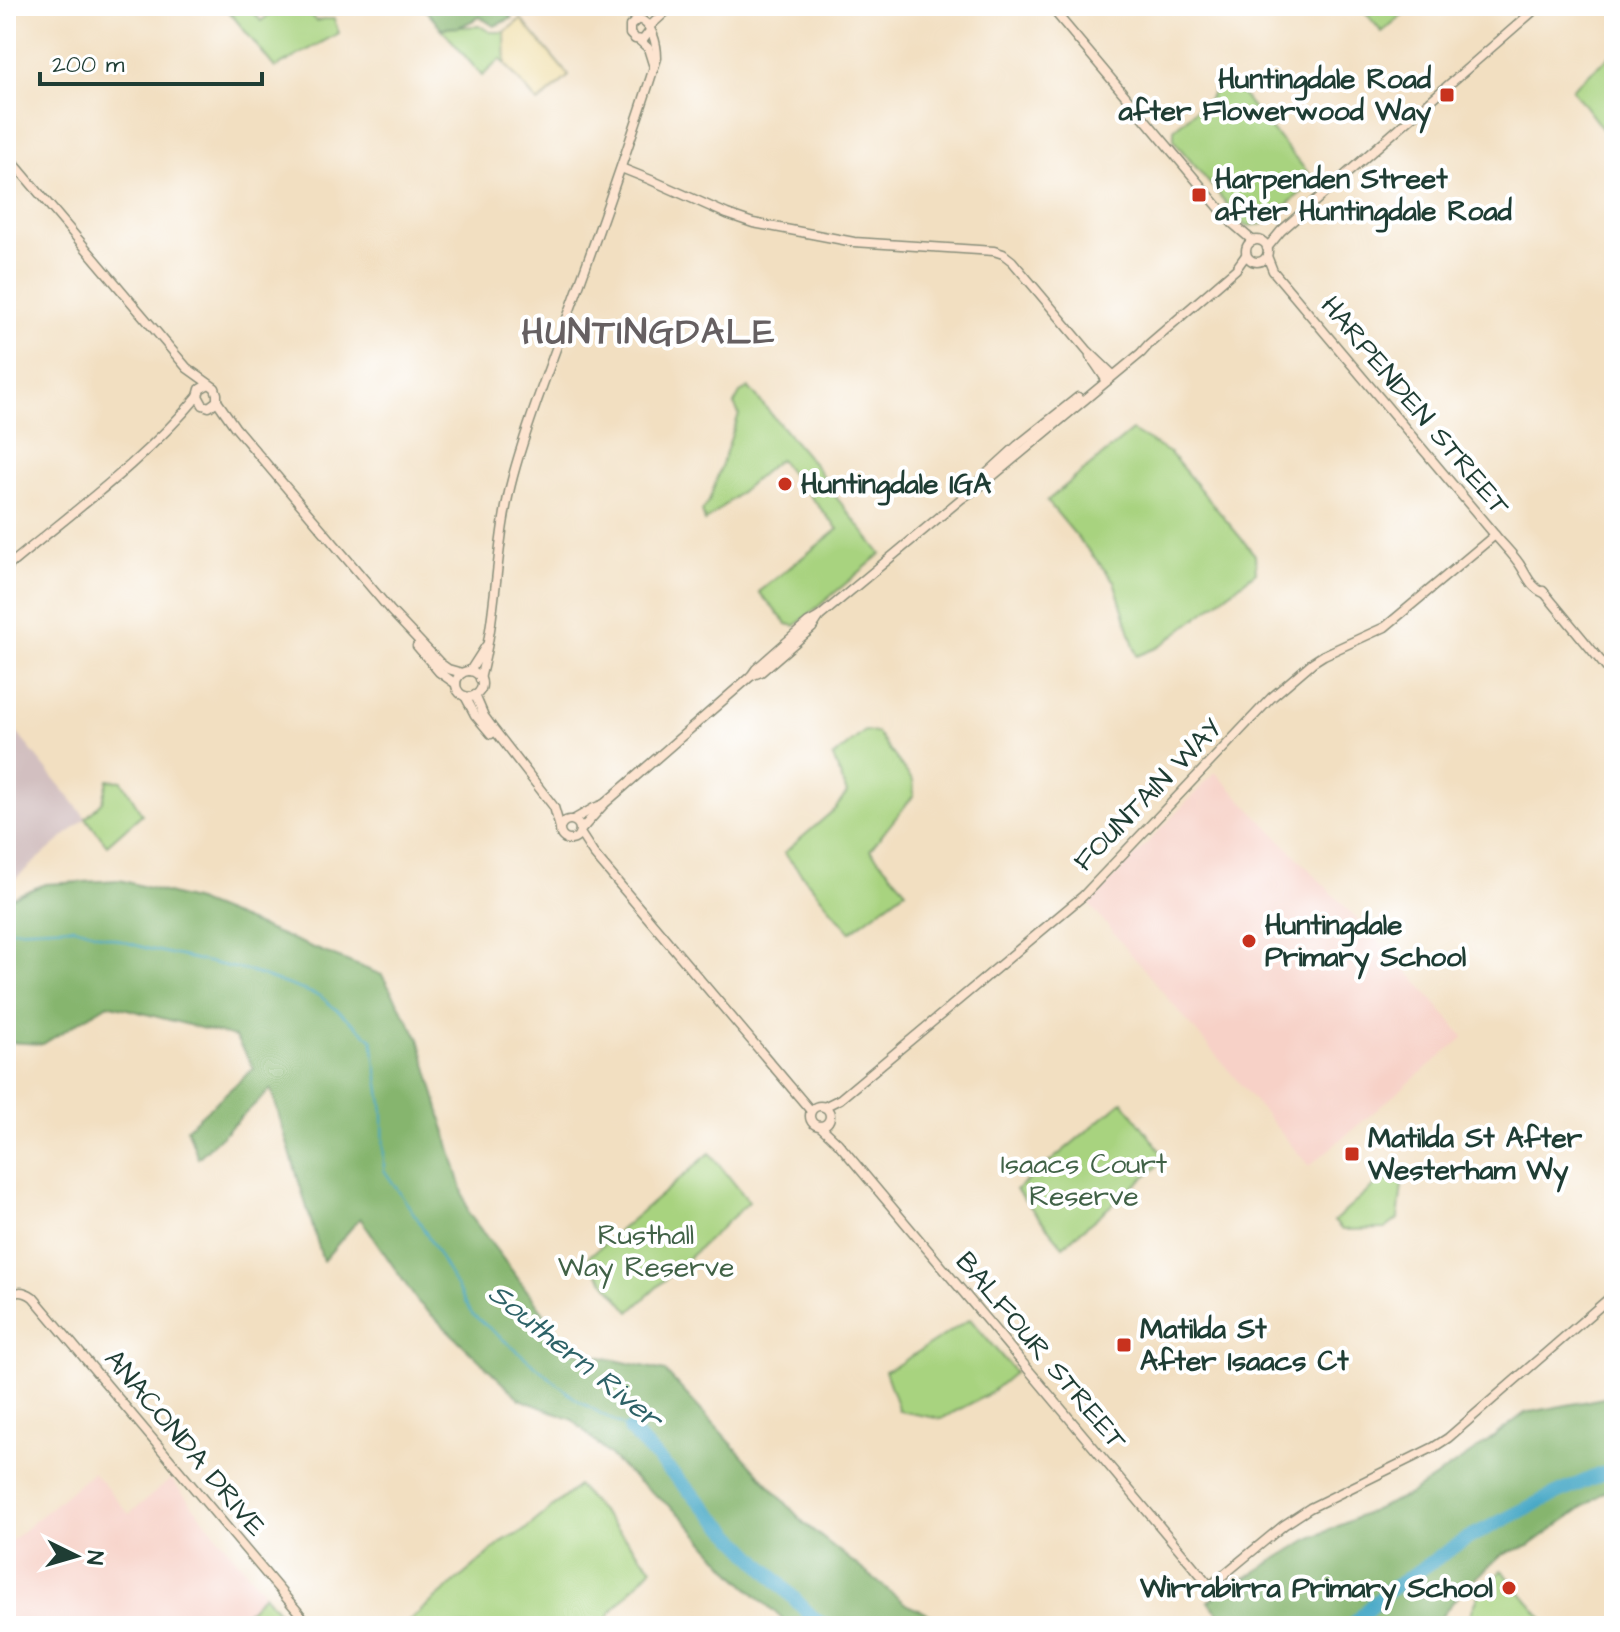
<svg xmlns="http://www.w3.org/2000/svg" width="1620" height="1632" viewBox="0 0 1620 1632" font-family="'Architects Daughter',sans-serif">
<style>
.built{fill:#f7d1c7}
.industrial{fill:#d2bfc0}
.green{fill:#a8d37f;stroke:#64885a;stroke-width:2}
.forest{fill:#86b56e;stroke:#527951;stroke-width:2}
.sand{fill:#eeda9e;stroke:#868c69;stroke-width:2}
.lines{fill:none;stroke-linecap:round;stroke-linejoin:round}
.stream{stroke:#47a8c6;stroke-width:2}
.river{stroke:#47a8c6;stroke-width:14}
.secondary-casing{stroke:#888e7a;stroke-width:11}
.secondary{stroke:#fde4d0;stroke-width:8}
.poi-dot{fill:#c8321e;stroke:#fff;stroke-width:3}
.labels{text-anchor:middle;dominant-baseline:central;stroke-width:8;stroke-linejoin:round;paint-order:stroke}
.poi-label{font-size:28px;font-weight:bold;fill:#1f3d34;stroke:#fff;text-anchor:start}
.street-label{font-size:28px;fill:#1f3d34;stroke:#fff}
.park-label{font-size:28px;fill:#416247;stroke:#fff}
.water-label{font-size:30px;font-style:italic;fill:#2d6267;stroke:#fff}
.district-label{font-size:36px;font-weight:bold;letter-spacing:2px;fill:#666062;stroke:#fff}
</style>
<rect width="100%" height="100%" fill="#fff"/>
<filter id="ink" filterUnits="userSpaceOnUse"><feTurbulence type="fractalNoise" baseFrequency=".0125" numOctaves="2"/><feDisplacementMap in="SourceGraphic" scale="16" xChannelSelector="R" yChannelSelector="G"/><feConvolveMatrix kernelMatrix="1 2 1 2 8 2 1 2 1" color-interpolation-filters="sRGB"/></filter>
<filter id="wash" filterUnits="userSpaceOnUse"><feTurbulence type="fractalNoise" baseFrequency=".006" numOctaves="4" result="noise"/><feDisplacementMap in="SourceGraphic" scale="32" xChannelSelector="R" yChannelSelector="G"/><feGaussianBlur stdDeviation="1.8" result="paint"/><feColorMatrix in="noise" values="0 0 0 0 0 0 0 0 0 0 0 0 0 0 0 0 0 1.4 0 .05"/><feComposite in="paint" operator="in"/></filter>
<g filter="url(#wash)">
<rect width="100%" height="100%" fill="#f2dfc1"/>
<g class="built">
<path d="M 1215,772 L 1414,978 L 1464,1037 L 1309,1166 L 1089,904 Z"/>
<path d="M 93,1472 L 129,1514 L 171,1479 L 291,1626 L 6,1626 L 6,1545 Z"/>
</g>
<path class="industrial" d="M 6,719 L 86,818 L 16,878 L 6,882 Z"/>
<g class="green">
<path d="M 230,6 L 248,6 L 261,21 L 280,6 L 300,6 L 316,21 L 324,19 L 334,19 L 339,33 L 275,68 L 227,9 Z"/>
<path d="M 1360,6 L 1413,6 L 1382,32 Z"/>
<path d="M 480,26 L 490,32 L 505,32 L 506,65 L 501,59 L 482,76 L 441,28 Z"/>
<path d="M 1614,52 L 1614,148 L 1609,138 L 1572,89 Z"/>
<path d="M 1219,79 L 1229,79 L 1315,181 L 1264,224 L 1245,226 L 1174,141 L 1174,129 L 1210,98 Z"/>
<path d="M 749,388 L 818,469 L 833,493 L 881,554 L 795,626 L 787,624 L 759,592 L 838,529 L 779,459 L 705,522 L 702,511 L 709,501 L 739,414 L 734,404 L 740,393 Z"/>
<path d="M 1132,431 L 1170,453 L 1255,555 L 1256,572 L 1159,647 L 1137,656 L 1114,581 L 1047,501 Z"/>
<path d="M 865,731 L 877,733 L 913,781 L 914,795 L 870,850 L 906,890 L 850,932 L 784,853 L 835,809 L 847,793 L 833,757 Z"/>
<path d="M 108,780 L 122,781 L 142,814 L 107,845 L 86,818 L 103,801 Z"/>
<path d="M 1123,1101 L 1166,1159 L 1063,1246 L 1016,1190 Z"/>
<path d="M 710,1153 L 749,1202 L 630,1312 L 586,1259 Z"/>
<path d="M 1395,1168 L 1403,1177 L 1398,1219 L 1385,1229 L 1342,1230 L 1334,1221 Z"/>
<path d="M 970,1319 L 1015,1372 L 989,1394 L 941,1419 L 899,1411 L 885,1371 L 899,1364 Z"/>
<path d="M 578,1486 L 652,1568 L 610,1613 L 608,1626 L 403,1626 L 506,1539 L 521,1533 Z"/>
<path d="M 1502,1570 L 1549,1626 L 1465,1626 L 1479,1595 Z"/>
<path d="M 264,1594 L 290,1626 L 234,1626 Z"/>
</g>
<g class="forest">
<path d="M 422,6 L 454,6 L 456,8 L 459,6 L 502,6 L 512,18 L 494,26 L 480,17 L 459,27 L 441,28 Z"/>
<path d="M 120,880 L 196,901 L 382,975 L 419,1039 L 469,1214 L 573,1351 L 665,1371 L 805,1524 L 907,1605 L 956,1626 L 790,1626 L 734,1575 L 682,1516 L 629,1474 L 573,1420 L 520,1399 L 418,1302 L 360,1218 L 323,1261 L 271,1089 L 198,1158 L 187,1128 L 254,1068 L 235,1037 L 108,1004 L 43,1044 L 6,1042 L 6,900 L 45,884 Z"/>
<path d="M 1614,1396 L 1614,1492 L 1604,1492 L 1529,1546 L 1502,1554 L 1460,1593 L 1434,1626 L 1229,1626 L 1208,1601 L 1307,1540 L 1412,1493 L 1476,1450 L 1525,1413 Z"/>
</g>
<path class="sand" d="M 521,19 L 569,76 L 538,103 L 506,65 L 505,32 Z"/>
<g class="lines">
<path class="stream" d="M 6,932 L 9,930 L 74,927 L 149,949 L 248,971 L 320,996 L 372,1039 L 383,1111 L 384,1170 L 419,1221 L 472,1314 L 577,1400 L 630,1430"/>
<g class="river">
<path d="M 630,1430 L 815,1620 L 826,1626"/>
<path d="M 1350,1626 L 1387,1592 L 1466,1539 L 1541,1501 L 1601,1474 L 1614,1473"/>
</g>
</g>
</g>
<g filter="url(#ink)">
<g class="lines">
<g class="secondary-casing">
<g id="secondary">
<path d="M 1050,6 L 1232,223 L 1253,241"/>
<path d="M 649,27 L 672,6"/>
<path d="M 639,40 L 648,48 L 653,64"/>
<path d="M 6,154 L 187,368 L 215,388 L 217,394 L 217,401 L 209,407 L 203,405 L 198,396 L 200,389 L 207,385"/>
<path d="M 621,168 L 651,180 L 727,214 L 753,223 L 854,242 L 994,251 L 1003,254 L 1012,261 L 1088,351 L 1113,375"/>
<circle cx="1257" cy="251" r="11"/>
<path d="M 1267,248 L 1281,231 L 1539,6"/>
<path d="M 1267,256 L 1273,271 L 1495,535 C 1504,546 1515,556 1522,568 C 1528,578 1532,588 1544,593"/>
<path d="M 1090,356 L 1107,381"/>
<path d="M 217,401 L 235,427 L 391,611 L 441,664 L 448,669 L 462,673"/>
<path d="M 970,489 L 1018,445 L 1078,397"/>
<path d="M 6,568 C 71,513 143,462 198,396"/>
<path d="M 1543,591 L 1614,677"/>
<path d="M 417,646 L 439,672 L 456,684"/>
<path d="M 470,671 L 486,646"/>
<circle cx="469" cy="684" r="13"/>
<path d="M 751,676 L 761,672 L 812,628 L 819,617"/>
<path d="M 480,679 C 498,612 495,542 513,476 C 527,423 548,372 566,321 C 598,234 629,146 657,58 C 657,44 652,22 638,19 L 630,26 L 630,34 L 635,39 L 643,40 L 650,31"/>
<path d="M 475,695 L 484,716 L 492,727 L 554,807 L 560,828"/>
<path d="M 465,696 L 475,715 L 491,734"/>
<circle cx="570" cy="830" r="10"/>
<path d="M 573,820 L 594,808 L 604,804"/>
<path d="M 580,831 L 604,804 L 751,676 L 756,669 L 808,623 L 819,617 L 961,499 L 982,485 L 1141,353 L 1149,344 L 1236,269 L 1246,255"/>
<path d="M 580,833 L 593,853 L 811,1111"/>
<circle cx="820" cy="1116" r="10"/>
<path d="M 824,1107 L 840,1099 L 1083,896 L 1271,698 L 1313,662 L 1324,655 L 1385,627 L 1495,535"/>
<path d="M 820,1126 L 838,1143 L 1210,1586 L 1284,1525 L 1310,1508 L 1434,1447 L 1448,1438 L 1614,1294"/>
<path d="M 6,1297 C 16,1291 23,1290 33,1297 L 310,1626"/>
</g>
</g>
<use href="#secondary" class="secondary"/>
</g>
</g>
<g class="poi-dot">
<rect x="1439" y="87" width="16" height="16" rx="4"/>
<rect x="1191" y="187" width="16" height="16" rx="4"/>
<circle cx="785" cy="484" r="8"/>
<circle cx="1249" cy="941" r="8"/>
<rect x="1344" y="1146" width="16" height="16" rx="4"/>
<rect x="1116" y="1337" width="16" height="16" rx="4"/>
<circle cx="1509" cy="1588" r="8"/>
</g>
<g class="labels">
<g class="poi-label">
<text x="1431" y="79" text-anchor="end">Huntingdale Road<tspan x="1431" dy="32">after Flowerwood Way</tspan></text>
<text x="1215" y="179">Harpenden Street<tspan x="1215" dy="32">after Huntingdale Road</tspan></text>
<text x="801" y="484">Huntingdale IGA</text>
<text x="1265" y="925">Huntingdale<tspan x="1265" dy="32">Primary School</tspan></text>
<text x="1368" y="1138">Matilda St After<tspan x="1368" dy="32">Westerham Wy</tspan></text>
<text x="1140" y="1329">Matilda St<tspan x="1140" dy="32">After Isaacs Ct</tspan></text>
<text x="1493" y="1588" text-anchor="end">Wirrabirra Primary School</text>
</g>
<g class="street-label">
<text transform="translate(1415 406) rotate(50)">HARPENDEN STREET</text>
<text transform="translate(1148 795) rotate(-46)">FOUNTAIN WAY</text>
<text transform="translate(1041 1351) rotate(50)">BALFOUR STREET</text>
<text transform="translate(185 1443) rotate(50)">ANACONDA DRIVE</text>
</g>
<g class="park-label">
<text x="1084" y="1164">Isaacs Court<tspan x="1084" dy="32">Reserve</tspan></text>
<text x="646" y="1235">Rusthall<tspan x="646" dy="32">Way Reserve</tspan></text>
</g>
<g class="water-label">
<text transform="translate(575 1356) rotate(39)">Southern River</text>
</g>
<g class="district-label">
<text x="649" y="332">HUNTINGDALE</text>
</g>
</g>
<rect width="1620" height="1632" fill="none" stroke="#fff" stroke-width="32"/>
<g transform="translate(76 1556) rotate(95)" stroke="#ffffff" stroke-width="6" paint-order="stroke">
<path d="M0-6L14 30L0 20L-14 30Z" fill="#1f3d34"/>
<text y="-12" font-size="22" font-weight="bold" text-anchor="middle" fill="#1f3d34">N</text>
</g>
<path d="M40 72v12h222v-12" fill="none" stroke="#1f3d34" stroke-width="4"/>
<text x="52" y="72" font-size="24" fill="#1f3d34" stroke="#ffffff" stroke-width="6" paint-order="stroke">200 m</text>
</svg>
